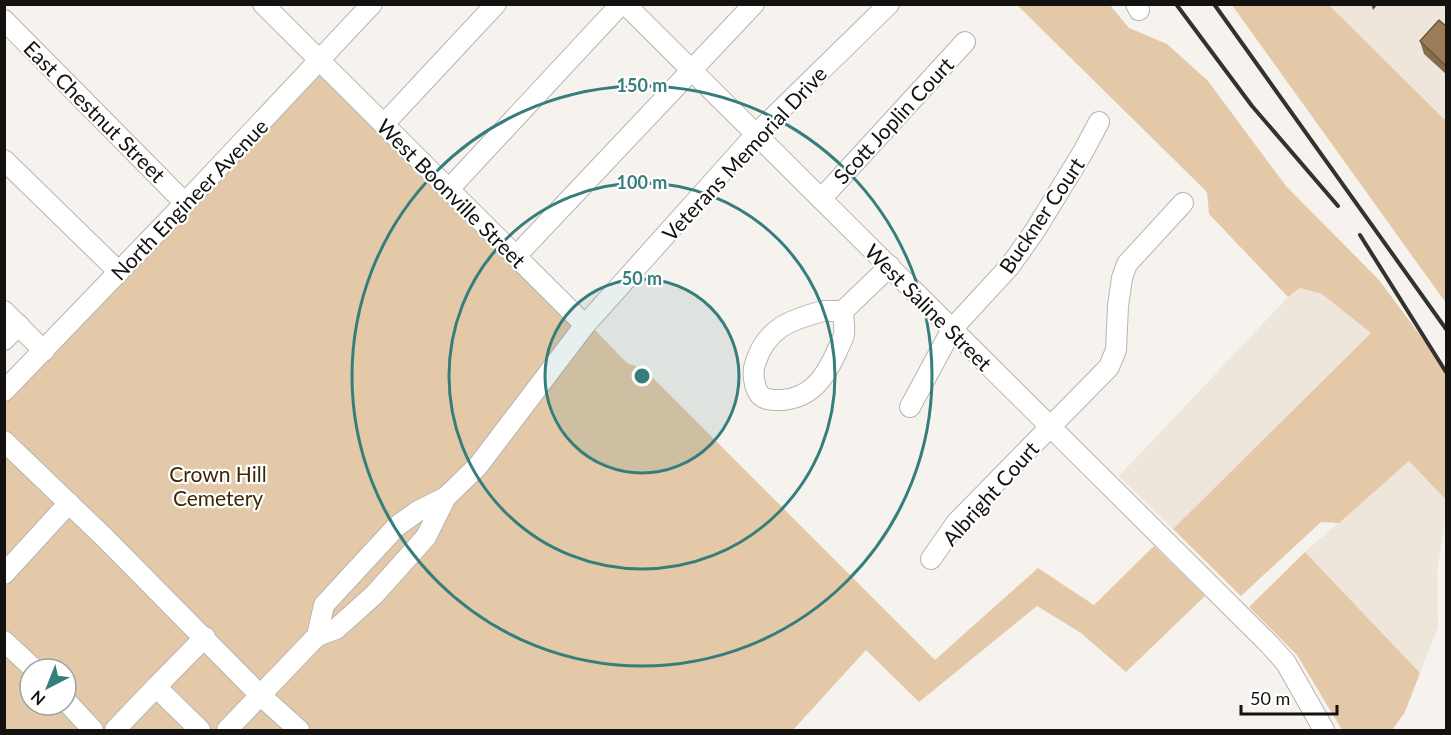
<svg xmlns="http://www.w3.org/2000/svg" width="1451" height="735" viewBox="0 0 1451 735" font-family="Lato,sans-serif">
<style>
.built{fill:#efe6db}
.green{fill:#e4c9a8;fill-rule:evenodd}
.lines{fill:none;stroke-linecap:round;stroke-linejoin:round}
.minor-casing{stroke:#b8b4b0;stroke-width:22}
.minor{stroke:#fff;stroke-width:20}
.rail{stroke:#333230;stroke-width:4}
.wall{fill:#876c4b}
.shaded-wall{fill:#6e583d}
.building{fill:#9d7d57;stroke:#6e583d;stroke-width:1.5}
.ring{fill:none;stroke:#367e7c;stroke-width:3}
.labels{text-anchor:middle;dominant-baseline:central;stroke-width:4.5;stroke-linejoin:round;paint-order:stroke}
.street-label{font-size:21px;fill:#131210;stroke:#fff}
.park-label{font-size:21px;fill:#3e2705;stroke:#fff}
.centre{fill:#367e7c;stroke:#fff;stroke-width:3}
.ring-label{font-size:18px;text-anchor:middle;font-weight:bold;fill:#367e7c;stroke:#fff;stroke-width:4.5;stroke-linejoin:round;paint-order:stroke}
</style>
<rect width="100%" height="100%" fill="#f6f2ee"/>
<g class="built">
<path d="M 1329,5 L 1446,5 L 1446,121 Z"/>
<path d="M 1300,288 L 1322,293 L 1372,333 L 1173,529 L 1119,476 L 1288,297 Z"/>
<path d="M 1409,461 L 1446,500 L 1446,518 L 1437,571 L 1438,627 L 1420,673 L 1305,552 Z"/>
</g>
<g class="green">
<path d="M 1017,5 L 1110,5 L 1129,28 L 1167,44 L 1208,81 L 1286,186 L 1379,280 L 1446,370 L 1446,500 L 1409,461 L 1339,523 L 1321,522 L 1241,596 L 1173,529 L 1371,333 L 1322,294 L 1300,288 L 1288,297 L 1209,214 L 1207,192 Z"/>
<path d="M 1232,5 L 1329,5 L 1446,121 L 1446,303 Z"/>
<path d="M 322,75 L 569,323 L 596,331 L 627,363 L 644,369 L 935,660 L 1038,568 L 1094,605 L 1154,546 L 1205,596 L 1126,672 L 1081,633 L 1037,606 L 919,702 L 866,650 L 793,730 L 5,730 L 4,400 L 312,77 ZM 30,669 L 66,669 L 66,705 L 30,705 Z"/>
<path d="M 1305,552 L 1420,673 L 1405,712 L 1392,730 L 1342,730 L 1297,655 L 1249,607 Z"/>
</g>
<g class="lines">
<g class="minor-casing">
<g id="minor">
<path d="M 263,4 L 585,325"/>
<path d="M 625,4 L 1269,644 L 1286,663 L 1324,730"/>
<path d="M 1136,4 L 1139,10"/>
<path d="M 4,20 L 185,203"/>
<path d="M 384,124 L 496,4"/>
<path d="M 4,160 L 119,272"/>
<path d="M 449,189 L 621,4"/>
<path d="M 821,199 L 965,42"/>
<path d="M 516,256 L 754,4"/>
<path d="M 4,311 L 44,351"/>
<path d="M 823,311 L 843,311 C 843,318 845,327 844,334 C 843,340 839,346 837,351 C 826,376 812,398 782,400 C 775,400 766,401 760,395 C 754,388 752,372 755,364 C 766,328 790,320 823,311 Z"/>
<path d="M 843,311 L 890,266"/>
<path d="M 4,340 L 19,325"/>
<path d="M 4,391 L 185,203 L 372,4"/>
<path d="M 910,407 L 952,329 L 1010,266 L 1036,229 L 1083,152 L 1099,122"/>
<path d="M 4,441 L 105,538 L 260,695 L 299,730"/>
<path d="M 931,559 L 956,523 L 1109,367 L 1116,350 L 1118,306 L 1122,278 L 1127,264 L 1183,203"/>
<path d="M 4,574 L 69,503"/>
<path d="M 317,636 L 336,629 L 374,595 L 426,537 L 446,497"/>
<path d="M 4,641 L 34,669"/>
<path d="M 156,687 L 205,637"/>
<path d="M 66,701 L 93,730"/>
<path d="M 115,730 L 156,687 L 200,730"/>
<path d="M 227,730 L 317,636 L 324,605 L 397,526 L 418,511 L 446,497 L 478,466 L 585,325 L 756,134 L 889,4"/>
</g>
</g>
<use href="#minor" class="minor"/>
<g class="rail">
<path d="M 1176,4 L 1252,106 L 1338,206"/>
<path d="M 1214,4 L 1446,329"/>
<path d="M 1360,235 L 1446,372"/>
</g>
</g>
<path class="wall" d="M 1446,26 L 1446,74 L 1424,54 L 1420,41 Z"/>
<path class="shaded-wall" d="M 1371,4 L 1378,4 L 1373,10 Z"/>
<path class="building" d="M 1439,20 L 1446,26 L 1446,66 L 1420,41 Z"/>
<circle cx="642" cy="376" r="97" fill="#367e7c" fill-opacity=".12"/>
<g class="ring">
<circle cx="642" cy="376" r="97"/>
<circle cx="642" cy="376" r="193"/>
<circle cx="642" cy="376" r="290"/>
</g>
<g class="labels">
<g class="street-label">
<text transform="translate(95 111) rotate(45)">East Chestnut Street</text>
<text transform="translate(893 120) rotate(-47)">Scott Joplin Court</text>
<text transform="translate(744 153) rotate(-47)">Veterans Memorial Drive</text>
<text transform="translate(452 193) rotate(45)">West Boonville Street</text>
<text transform="translate(189 199) rotate(-46)">North Engineer Avenue</text>
<text transform="translate(1041 215) rotate(-56)">Buckner Court</text>
<text transform="translate(929 307) rotate(45)">West Saline Street</text>
<text transform="translate(990 493) rotate(-48)">Albright Court</text>
</g>
<g class="park-label">
<text x="218" y="473">Crown Hill<tspan x="218" dy="24">Cemetery</tspan></text>
</g>
</g>
<circle cx="642" cy="376" r="9" class="centre"/>
<g class="ring-label">
<text x="642" y="92">150 m</text>
<text x="642" y="189">100 m</text>
<text x="642" y="285">50 m</text>
</g>
<rect width="1451" height="735" fill="none" stroke="#131210" stroke-width="12"/>
<g transform="translate(48 687) rotate(222)"><circle r="28" fill="#ffffff" stroke="#a1a09f" stroke-width="1.5"/>
<path d="M0-4.5L10 22L0 15L-10 22Z" fill="#367e7c"/>
<text y="-9" font-size="16" font-weight="bold" text-anchor="middle" fill="#131210">N</text>
</g>
<path d="M1241 705v9h96v-9" fill="none" stroke="#131210" stroke-width="3"/>
<text x="1250" y="705" font-size="18" fill="#131210" stroke="#ffffff" stroke-width="4.5" paint-order="stroke">50 m</text>
</svg>
